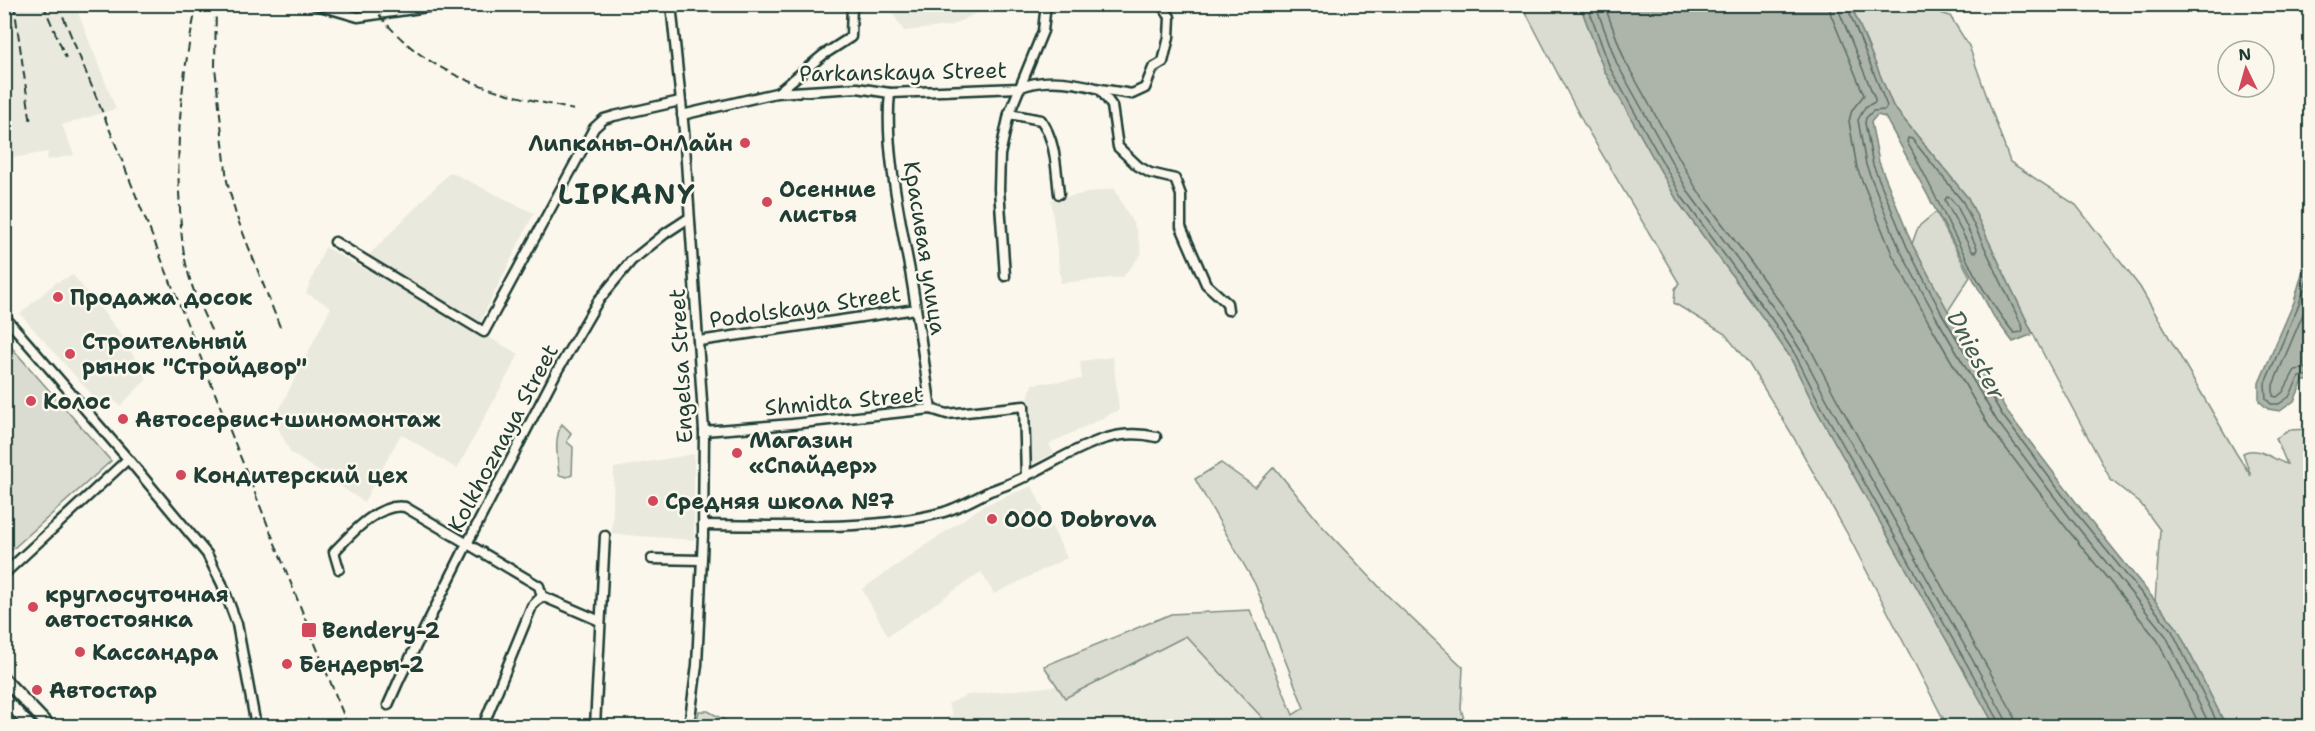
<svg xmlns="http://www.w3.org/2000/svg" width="2315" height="731" viewBox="0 0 2315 731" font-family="'Shantell Sans',sans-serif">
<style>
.built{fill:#eae9de}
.green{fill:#dbdcd1;stroke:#7d8c82;stroke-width:1.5}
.water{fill:#adb4aa;stroke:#74847b;stroke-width:1.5}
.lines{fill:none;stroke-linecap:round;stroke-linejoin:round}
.shore{stroke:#586d63;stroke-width:1.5}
.minor-casing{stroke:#1f3d34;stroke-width:13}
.major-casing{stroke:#1f3d34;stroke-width:15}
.minor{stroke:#fbf7ec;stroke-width:8}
.major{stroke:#fbf7ec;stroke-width:10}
.rail{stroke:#1f3d34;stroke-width:2;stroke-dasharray:9 4.5;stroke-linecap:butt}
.poi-dot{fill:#d1495b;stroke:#fbf7ec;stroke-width:2}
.labels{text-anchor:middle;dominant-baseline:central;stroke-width:5;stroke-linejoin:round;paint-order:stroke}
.street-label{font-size:22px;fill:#1f3d34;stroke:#fbf7ec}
.poi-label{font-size:22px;font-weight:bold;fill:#1f3d34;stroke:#fbf7ec;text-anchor:start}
.water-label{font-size:24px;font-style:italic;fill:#425b52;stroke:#fbf7ec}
.district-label{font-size:28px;font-weight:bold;letter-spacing:1.5px;fill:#1f3d34;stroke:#fbf7ec}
</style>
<rect width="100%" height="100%" fill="#fbf7ec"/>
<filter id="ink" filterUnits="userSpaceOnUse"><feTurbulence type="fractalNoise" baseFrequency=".0167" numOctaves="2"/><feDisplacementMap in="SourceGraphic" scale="12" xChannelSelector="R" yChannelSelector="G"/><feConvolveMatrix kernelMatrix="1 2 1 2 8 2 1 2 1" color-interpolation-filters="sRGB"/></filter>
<g filter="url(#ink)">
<g class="built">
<path d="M 5,4 L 75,5 L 116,109 L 62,125 L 74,155 L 47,160 L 48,152 L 5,159 Z"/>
<path d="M 887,5 L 887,4 L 993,5 L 950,26 L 904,31 Z"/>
<path d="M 450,172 L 534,213 L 480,322 L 367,257 Z"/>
<path d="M 1114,188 L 1136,229 L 1142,253 L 1123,277 L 1061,283 L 1051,200 Z"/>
<path d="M 325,247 L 519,354 L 457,469 L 401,434 L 364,502 L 291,453 L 274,420 L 331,307 L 306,293 Z"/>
<path d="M 73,275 L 121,334 L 147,379 L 120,406 L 111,397 L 101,405 L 20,314 L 55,283 Z"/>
<path d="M 1113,357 L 1119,410 L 1049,444 L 1054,453 L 1032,464 L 1028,463 L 1026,407 L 1032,384 L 1082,379 L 1080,361 Z"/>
<path d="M 694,454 L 694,540 L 612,534 L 614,468 Z"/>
<path d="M 1032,486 L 1067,558 L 994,594 L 981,572 L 888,636 L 862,589 L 983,506 Z"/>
<path d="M 1186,635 L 1270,726 L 931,726 L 953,715 L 948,704 L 967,695 L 1057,686 L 1065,698 Z"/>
</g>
<g class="green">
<path d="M 1522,5 L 1580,5 L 1604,70 L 1677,200 L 1766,322 L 1790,357 L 1815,407 L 1995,726 L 1947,726 L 1848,535 L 1790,431 L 1749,364 L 1725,334 L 1674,303 L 1675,289 L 1679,283 L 1584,124 Z"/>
<path d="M 1851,5 L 1915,5 L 1950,16 L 1969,46 L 2010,162 L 2076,205 L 2140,287 L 2236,453 L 2251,476 L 2243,453 C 2258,445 2273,460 2287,464 L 2276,438 L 2290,430 L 2310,429 L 2310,726 L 2226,726 L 2177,628 L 2155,602 L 2160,530 L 2141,504 L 2111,480 L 2038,344 L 1968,198 L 1893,106 Z"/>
<path d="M 1936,212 L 1970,277 L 1948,311 L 1912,244 L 1918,227 Z"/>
<path d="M 5,340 L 111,461 L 5,556 L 4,556 Z"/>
<path d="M 562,424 L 571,433 L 567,442 L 573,447 L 572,475 L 567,477 L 559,475 C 558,458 553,439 562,424 Z"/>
<path d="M 1221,463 L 1255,487 L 1274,467 L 1323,527 L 1387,595 L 1463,667 L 1461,709 L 1466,726 L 1270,726 L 1186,636 L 1065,698 L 1044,666 L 1171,614 L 1250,610 L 1293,715 L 1304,708 L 1255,584 L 1195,479 Z"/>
<path d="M 699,711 L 708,711 L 728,722 L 728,726 L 696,726 Z"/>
</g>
<g class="water">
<path d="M 1580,5 L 1851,5 L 1893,106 L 1968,198 L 2033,334 L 2013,342 L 1994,317 L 1885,117 L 1877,115 L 1871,122 L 1879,162 L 1912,244 L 1948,311 L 2008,413 L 2082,510 L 2177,628 L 2226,726 L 1995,726 L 1815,407 L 1790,357 L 1766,322 L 1677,200 L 1604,70 Z"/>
<path d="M 2310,263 L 2310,381 L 2303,381 L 2294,401 L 2280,411 L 2268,409 L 2259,401 L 2259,383 L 2294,302 L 2303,270 Z"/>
</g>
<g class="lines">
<g class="shore">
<path d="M 1587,4 L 1610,68 L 1682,197 L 1771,318 L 1795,354 L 1820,404 L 1999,721 L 2000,726"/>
<path d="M 1595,4 L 1617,64 L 1689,193 L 1778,314 L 1801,351 L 1827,400 L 2005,718 L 2007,726"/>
<path d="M 1604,4 L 1625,61 L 1696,188 L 1785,309 L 1809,346 L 1835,396 L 2013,713 L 2016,726"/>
<path d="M 1829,4 L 1831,15 L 1864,95 L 1852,110 L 1849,121 L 1857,168 L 1892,254 L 1928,321 L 1989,426 L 2064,525 L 2158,641 L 2200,726"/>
<path d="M 1838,4 L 1839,11 L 1875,99 L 1875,102 L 1865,107 L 1858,120 L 1866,165 L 1900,250 L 1936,317 L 1997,421 L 2071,519 L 2166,636 L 2210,726"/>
<path d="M 1846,4 L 1887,106 L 1885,110 L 1873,111 L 1866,118 L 1865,123 L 1873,165 L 1907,247 L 1942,314 L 2003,416 L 2077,514 L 2172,631 L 2219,726"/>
<path d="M 1908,138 L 1912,139 L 1963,202 L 2023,328 L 2022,332 L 2014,333 C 1968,277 1943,205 1907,142 Z"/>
<path d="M 1947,197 L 1950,198 L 1957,206 L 1977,248 L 1976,252 L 1972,251 L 1948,206 L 1945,200 Z"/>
<path d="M 2310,271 L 2299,304 L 2265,383 L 2266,399 L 2271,404 L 2279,404 L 2289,397 L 2299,377 L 2310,375"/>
<path d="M 2310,290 L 2306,307 L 2273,385 L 2273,396 L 2277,397 L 2283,392 L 2295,370 L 2310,368"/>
</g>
<g class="minor-casing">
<g id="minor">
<path d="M 313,4 L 358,17 L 448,4"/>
<path d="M 671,4 L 684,131 L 704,431 L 703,536 L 697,665 L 689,726"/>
<path d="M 1100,89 L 1132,94 L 1145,88 L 1153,68 L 1163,62 L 1169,37 L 1170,17 L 1161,4"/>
<path d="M 777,93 L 823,55 L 851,37 L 852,4"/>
<path d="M 890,93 C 884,146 900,218 910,271 C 918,317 924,363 931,409"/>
<path d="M 1009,114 L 1041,120 C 1056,141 1056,169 1059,194"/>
<path d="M 682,115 L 776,93 L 857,88 L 890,93 L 1019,88 C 1044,77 1075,82 1100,89 L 1112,106 L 1118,147 L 1138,166 L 1150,173 L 1175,179 L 1181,195 L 1181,227 L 1206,284 L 1227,303 L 1228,310"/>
<path d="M 335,242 L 484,332 L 594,128 L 604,119 L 614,116 L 680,101"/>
<path d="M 1005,276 L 999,189 L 1000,155 L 1009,114 L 1043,31 L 1046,4"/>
<path d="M 4,316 L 128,459 L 4,574"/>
<path d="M 699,341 L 916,309"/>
<path d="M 704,431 L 792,424 L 931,409 L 947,414 L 1024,406 L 1026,477"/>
<path d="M 128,459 L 207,554 L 222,584 L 237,624 L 256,726"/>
<path d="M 703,525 C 779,525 871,532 944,512 C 960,507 976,498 990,491 C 1003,486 1016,482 1028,475 C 1070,455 1108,425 1156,437"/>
<path d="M 652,559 L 701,560"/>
<path d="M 339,569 L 334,552 C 351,534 379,502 405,507 L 539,586 L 542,596 L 600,621"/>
<path d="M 388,705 L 400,678 L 468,542 L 556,373 L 598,301 L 631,261 L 666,233 L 689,218"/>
<path d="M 483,726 L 532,606 L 542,596"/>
<path d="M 595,726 L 605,536"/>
</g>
</g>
<g class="major-casing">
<g id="major">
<path d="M 4,679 L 49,726"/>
<path d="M 4,698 L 30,726"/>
</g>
</g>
<use href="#minor" class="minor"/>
<use href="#major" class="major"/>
<g class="rail">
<path d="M 14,4 L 31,124"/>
<path d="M 43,4 L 66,58"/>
<path d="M 58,4 L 113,138 L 348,726"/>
<path d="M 197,4 C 182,72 175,140 180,209 C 181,228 182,249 187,268 C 192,290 202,311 212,332"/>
<path d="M 216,4 L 215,67 L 227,181 L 236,215 L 280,327"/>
<path d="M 371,4 C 425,79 490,90 574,110"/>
</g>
</g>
</g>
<g class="poi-dot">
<circle cx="745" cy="143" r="6"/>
<circle cx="767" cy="202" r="6"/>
<circle cx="58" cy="297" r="6"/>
<circle cx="70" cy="354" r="6"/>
<circle cx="31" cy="401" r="6"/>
<circle cx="123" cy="419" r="6"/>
<circle cx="737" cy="453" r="6"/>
<circle cx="181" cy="475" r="6"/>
<circle cx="653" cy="501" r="6"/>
<circle cx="992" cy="519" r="6"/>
<circle cx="33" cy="607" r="6"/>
<rect x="301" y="622" width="16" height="16" rx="3"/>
<circle cx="80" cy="652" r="6"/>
<circle cx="287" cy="664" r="6"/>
<circle cx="37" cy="690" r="6"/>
</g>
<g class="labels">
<g class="street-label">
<text transform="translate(903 72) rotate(-1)">Parkanskaya Street</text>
<text transform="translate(925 248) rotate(81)">Красивая улица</text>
<text transform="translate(805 307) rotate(-8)">Podolskaya Street</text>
<text transform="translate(681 366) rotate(-93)">Engelsa Street</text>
<text transform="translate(844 401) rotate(-5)">Shmidta Street</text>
<text transform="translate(503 438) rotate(-62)">Kolkhoznaya Street</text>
</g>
<g class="poi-label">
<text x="733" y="143" text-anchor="end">Липканы-ОнЛайн</text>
<text x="779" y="189">Осенние<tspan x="779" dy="25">листья</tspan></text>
<text x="70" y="297">Продажа досок</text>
<text x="82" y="341">Строительный<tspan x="82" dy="25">рынок "Стройдвор"</tspan></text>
<text x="43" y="401">Колос</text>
<text x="135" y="419">Автосервис+шиномонтаж</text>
<text x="749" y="440">Магазин<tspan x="749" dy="25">«Спайдер»</tspan></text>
<text x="193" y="475">Кондитерский цех</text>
<text x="665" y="501">Средняя школа №7</text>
<text x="1004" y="519">OOO Dobrova</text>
<text x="45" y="594">круглосуточная<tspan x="45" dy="25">автостоянка</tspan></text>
<text x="322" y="630">Bendery-2</text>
<text x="92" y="652">Кассандра</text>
<text x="299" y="664">Бендеры-2</text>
<text x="49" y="690">Автостар</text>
</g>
<g class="water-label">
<text transform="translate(1976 355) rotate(62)">Dniester</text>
</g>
<g class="district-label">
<text x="627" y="194">LIPKANY</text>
</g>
</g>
<rect width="2315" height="731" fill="none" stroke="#fbf7ec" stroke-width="24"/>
<rect x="12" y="12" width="2291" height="707" fill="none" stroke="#1f3d34" stroke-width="2" filter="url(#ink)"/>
<g transform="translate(2246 69) rotate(355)"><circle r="28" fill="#fbf7ec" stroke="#a3ada2" stroke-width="1.5"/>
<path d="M0-4.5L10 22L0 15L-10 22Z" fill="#d1495b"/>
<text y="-9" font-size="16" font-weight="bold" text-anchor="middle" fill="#1f3d34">N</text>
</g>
</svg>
